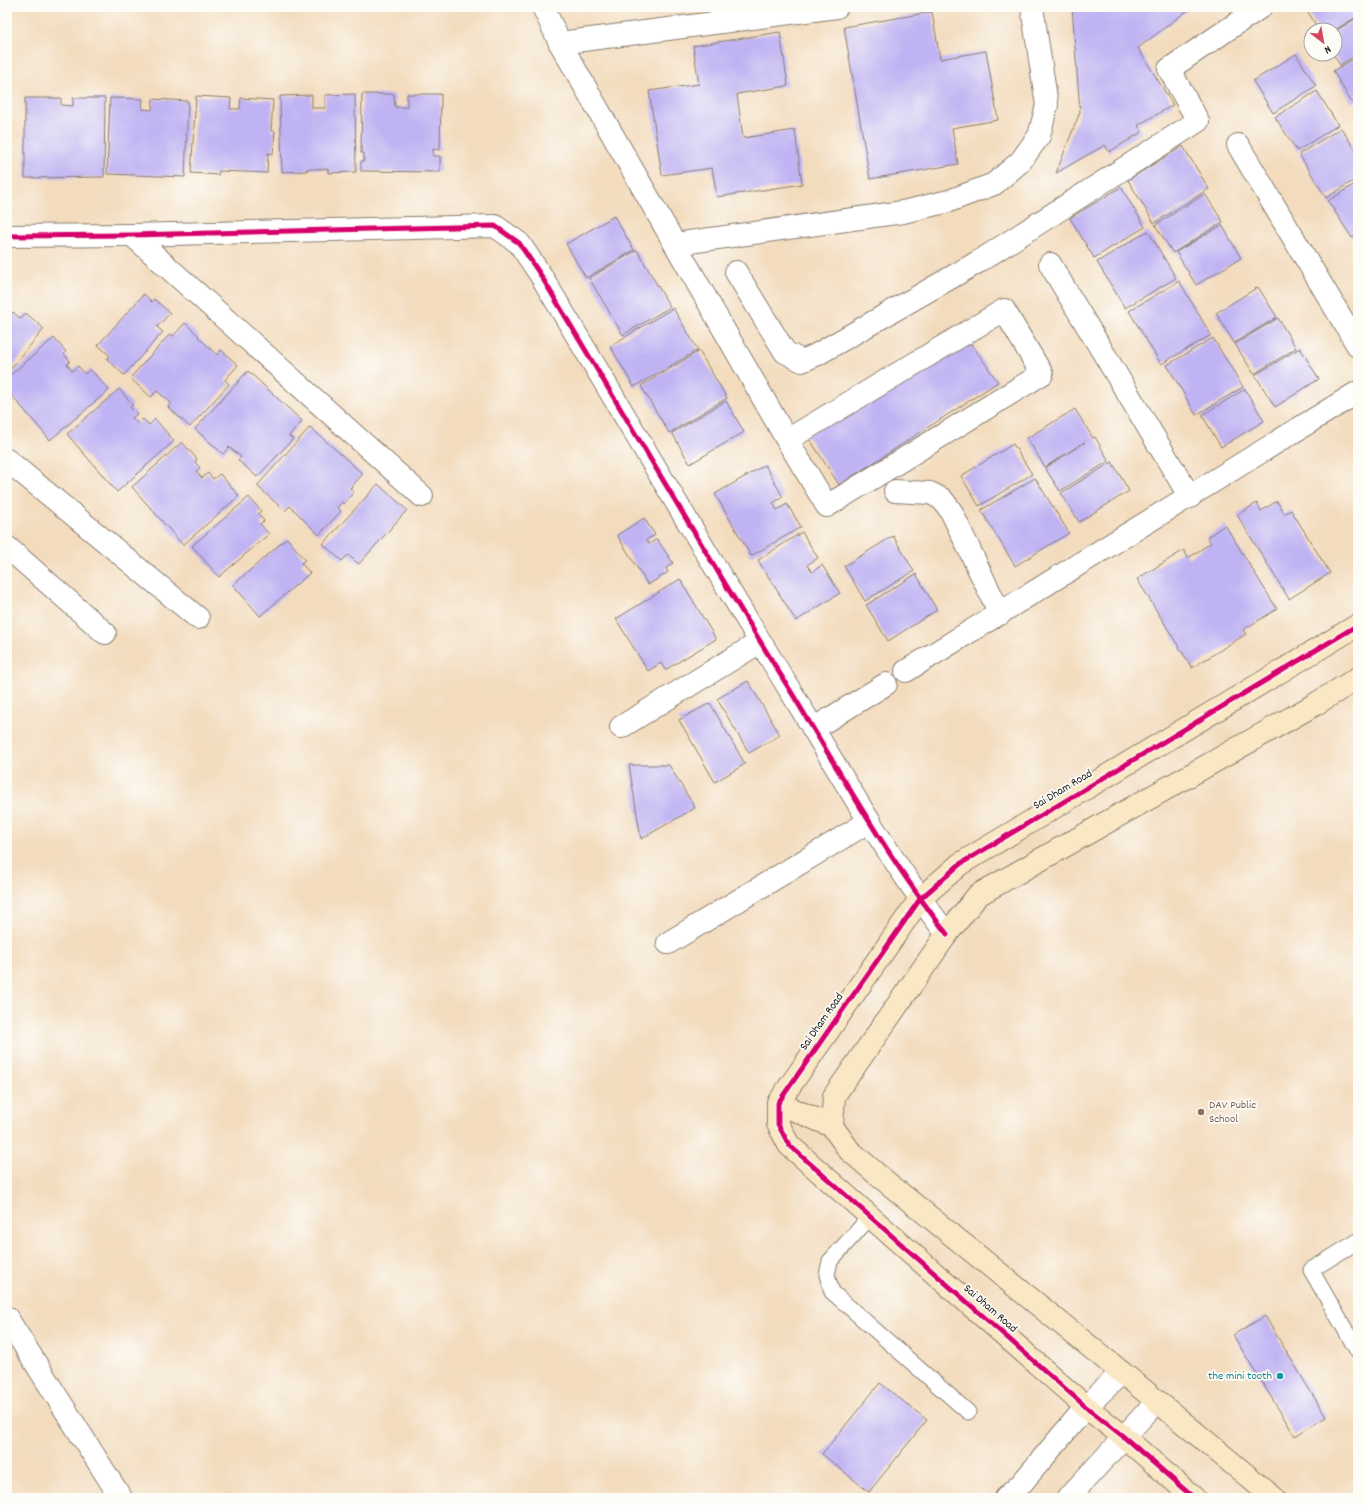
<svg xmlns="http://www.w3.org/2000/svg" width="1365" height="1505" viewBox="0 0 1365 1505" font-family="Dekko,sans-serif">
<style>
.building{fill:#bfb3f3}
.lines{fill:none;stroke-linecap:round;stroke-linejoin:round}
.lane-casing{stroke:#887c6d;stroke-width:17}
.street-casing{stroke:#887c6d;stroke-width:24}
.secondary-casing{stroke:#887c6d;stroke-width:24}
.lane{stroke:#fff;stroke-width:15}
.street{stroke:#fff;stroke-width:22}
.secondary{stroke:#fae7c3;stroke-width:22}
.cycleway-casing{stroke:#fdfcf7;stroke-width:8}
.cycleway{stroke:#d6006c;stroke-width:5}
.education-dot{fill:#8d6e63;stroke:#fdfcf7;stroke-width:1.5}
.culture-dot{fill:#0f9aa8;stroke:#fdfcf7;stroke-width:1.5}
.labels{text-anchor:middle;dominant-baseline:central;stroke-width:3.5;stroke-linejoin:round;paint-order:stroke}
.street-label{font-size:12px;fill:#1c1c1c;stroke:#fdfcf7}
.education-label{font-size:12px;fill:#785e54;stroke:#fdfcf7;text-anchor:start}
.culture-label{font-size:12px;fill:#0d838f;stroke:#fdfcf7;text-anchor:end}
</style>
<rect width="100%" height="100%" fill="#fdfcf7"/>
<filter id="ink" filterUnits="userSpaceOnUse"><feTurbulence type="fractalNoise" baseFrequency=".025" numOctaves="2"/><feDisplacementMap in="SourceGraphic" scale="8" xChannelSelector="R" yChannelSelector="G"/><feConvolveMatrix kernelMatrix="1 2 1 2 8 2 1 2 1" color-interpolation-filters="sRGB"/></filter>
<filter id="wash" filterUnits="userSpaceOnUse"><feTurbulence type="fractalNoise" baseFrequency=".012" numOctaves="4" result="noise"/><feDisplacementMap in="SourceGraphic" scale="16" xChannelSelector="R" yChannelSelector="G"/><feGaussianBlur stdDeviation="0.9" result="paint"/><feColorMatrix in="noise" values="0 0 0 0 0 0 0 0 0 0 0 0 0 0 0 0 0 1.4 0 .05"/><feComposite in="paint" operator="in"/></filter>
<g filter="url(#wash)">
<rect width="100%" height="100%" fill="#f3dcbe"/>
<g id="blocks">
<g class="building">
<path d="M 1072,7 L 1192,7 L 1138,48 L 1173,105 L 1138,125 L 1142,132 L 1109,152 L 1105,145 L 1056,173 L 1080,112 Z"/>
<path d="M 1305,7 L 1358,7 L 1358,16 L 1335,30 L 1319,30 Z"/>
<path d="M 932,12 L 940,59 L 986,51 L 998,120 L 952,128 L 958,164 L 870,179 L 844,27 Z"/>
<path d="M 1358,17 L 1358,54 L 1340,65 L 1333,54 L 1335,54 L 1335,31 Z"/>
<path d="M 780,32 L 788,86 L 737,94 L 743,138 L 795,130 L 802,184 L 717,197 L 712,168 L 662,175 L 649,91 L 699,84 L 693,46 Z"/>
<path d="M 1296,54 L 1316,86 L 1273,113 L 1253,81 Z"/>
<path d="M 1358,56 L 1358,99 L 1352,103 L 1333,71 Z"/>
<path d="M 1317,91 L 1338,125 L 1297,151 L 1275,117 Z"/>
<path d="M 355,94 L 356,172 L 328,173 L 328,169 L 306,169 L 307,171 L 282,172 L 280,96 L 312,95 L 312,108 L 325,108 L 325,95 Z"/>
<path d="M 362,94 L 394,94 L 395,107 L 407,107 L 407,94 L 441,94 L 440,150 L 433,149 L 433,156 L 440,156 L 440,172 L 361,171 L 361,161 L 364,161 L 364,153 L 361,153 Z"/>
<path d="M 196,96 L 231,98 L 230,109 L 240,109 L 241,98 L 273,100 L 271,131 L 275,131 L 273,154 L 268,153 L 267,173 L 219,171 L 218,175 L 191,173 Z"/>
<path d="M 25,98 L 61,98 L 61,105 L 73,106 L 73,98 L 105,98 L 104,177 L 25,178 Z"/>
<path d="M 110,98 L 143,99 L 142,109 L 152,110 L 153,99 L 188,101 L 185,177 L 107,174 Z"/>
<path d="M 1341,128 L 1358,154 L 1358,178 L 1326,198 L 1299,154 Z"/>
<path d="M 1183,146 L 1209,189 L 1154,223 L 1128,180 Z"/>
<path d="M 1358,182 L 1358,234 L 1352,238 L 1328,201 Z"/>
<path d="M 1121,187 L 1145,227 L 1094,258 L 1070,218 Z"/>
<path d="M 1205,194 L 1223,222 L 1173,253 L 1155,225 Z"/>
<path d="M 614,216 L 634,250 L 586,278 L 566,244 Z"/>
<path d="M 1222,225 L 1241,258 L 1196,285 L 1176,252 Z"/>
<path d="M 1148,231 L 1176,278 L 1125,308 L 1097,262 Z"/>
<path d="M 637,250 L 670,307 L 623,335 L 589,278 Z"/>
<path d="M 1179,281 L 1211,335 L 1161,364 L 1129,311 Z"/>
<path d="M 1258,287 L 1277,317 L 1234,343 L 1216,313 Z"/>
<path d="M 144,294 L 152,302 L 154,299 L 170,313 L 157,327 L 163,332 L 124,375 L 107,359 L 110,356 L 98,345 Z"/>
<path d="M 673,308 L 698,350 L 634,387 L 610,346 Z"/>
<path d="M 13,312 L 21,319 L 26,313 L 44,329 L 7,373 L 7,314 L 9,316 Z"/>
<path d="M 1278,318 L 1296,348 L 1254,374 L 1235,344 Z"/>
<path d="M 185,323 L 199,336 L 198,337 L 217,355 L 221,350 L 238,365 L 225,380 L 229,384 L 190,427 L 168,407 L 171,403 L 157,391 L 151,397 L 130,378 L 170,334 L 173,336 Z"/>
<path d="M 54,338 L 66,352 L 64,354 L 70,361 L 67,364 L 72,371 L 78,366 L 85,374 L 90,369 L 109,390 L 50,440 L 7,390 L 7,378 Z"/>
<path d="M 1213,338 L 1243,387 L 1196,415 L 1167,365 Z"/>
<path d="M 970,342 L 998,382 L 839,485 L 807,435 Z"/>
<path d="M 1300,348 L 1319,379 L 1275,407 L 1255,375 Z"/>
<path d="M 699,351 L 727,398 L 669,433 L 641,386 Z"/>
<path d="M 248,371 L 302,421 L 289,436 L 293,439 L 257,477 L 238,460 L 241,457 L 229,447 L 223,454 L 195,429 Z"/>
<path d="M 119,389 L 133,405 L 130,407 L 137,414 L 132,418 L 138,424 L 143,419 L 149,425 L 155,419 L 174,441 L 117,492 L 67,434 Z"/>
<path d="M 1245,389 L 1264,421 L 1221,447 L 1202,415 Z"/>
<path d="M 726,401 L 744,432 L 690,464 L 672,433 Z"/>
<path d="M 1075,409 L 1093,438 L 1095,437 L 1109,461 L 1060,491 L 1045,468 L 1085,442 L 1045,467 L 1027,438 Z"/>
<path d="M 310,427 L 363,474 L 350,488 L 354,492 L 344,504 L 342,502 L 337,508 L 341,511 L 319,535 L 290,506 L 285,511 L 257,486 Z"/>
<path d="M 182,442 L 197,459 L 195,462 L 200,468 L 196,471 L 202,478 L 208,473 L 213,479 L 220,474 L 239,496 L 183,545 L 132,487 Z"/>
<path d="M 1013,444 L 1032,474 L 979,506 L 961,476 Z"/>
<path d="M 1112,462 L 1129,491 L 1079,522 L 1061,493 Z"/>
<path d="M 765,465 L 783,497 L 773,503 L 777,510 L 787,504 L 801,527 L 751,556 L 715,494 Z"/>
<path d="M 1035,478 L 1069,533 L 1015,566 L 981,510 Z"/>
<path d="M 378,484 L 407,510 L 359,564 L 348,555 L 342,561 L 323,544 Z"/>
<path d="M 249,497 L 261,511 L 258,514 L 264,521 L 260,524 L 269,534 L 219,577 L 192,546 Z"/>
<path d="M 1277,501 L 1284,514 L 1291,510 L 1330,573 L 1289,599 L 1237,515 L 1257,503 L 1261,511 Z"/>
<path d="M 644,518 L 655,535 L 646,540 L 649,544 L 657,539 L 673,563 L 666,568 L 668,572 L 648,585 L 617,535 Z"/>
<path d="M 1225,525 L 1277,609 L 1243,630 L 1246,634 L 1192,668 L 1137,579 L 1184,550 L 1188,558 L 1211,543 L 1207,537 Z"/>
<path d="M 802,532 L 818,558 L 807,565 L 812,572 L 822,565 L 840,593 L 796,621 L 758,560 Z"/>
<path d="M 893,536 L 914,571 L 865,601 L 844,566 Z"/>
<path d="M 287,538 L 305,560 L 301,563 L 310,573 L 260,616 L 233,585 Z"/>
<path d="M 916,574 L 937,610 L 888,641 L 866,605 Z"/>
<path d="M 680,579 L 716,639 L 665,670 L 661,663 L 648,671 L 616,619 Z"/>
<path d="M 748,681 L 780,735 L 749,753 L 717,699 Z"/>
<path d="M 710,703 L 745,764 L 715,782 L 679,720 Z"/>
<path d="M 629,765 L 669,765 L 695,808 L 641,839 Z"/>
<path d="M 1265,1316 L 1326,1417 L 1295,1436 L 1233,1335 Z"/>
<path d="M 880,1383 L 927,1420 L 869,1492 L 822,1454 Z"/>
</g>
</g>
</g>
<g filter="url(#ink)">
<use href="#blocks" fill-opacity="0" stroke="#887c6d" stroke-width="1"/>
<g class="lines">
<g class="lane-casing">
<g id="lane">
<path d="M 870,1217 L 830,1261 L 827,1275 L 832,1292 L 968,1412"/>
<path d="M 1358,1241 L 1311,1270 L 1358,1352"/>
</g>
</g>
<g class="street-casing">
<g id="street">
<path d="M 543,7 L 560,43 L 787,440 L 827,506 L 1042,374 L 1004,310 L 787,440"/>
<path d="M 560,43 L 837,7"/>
<path d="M 1238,145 L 1358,346"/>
<path d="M 132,235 L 422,496"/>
<path d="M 7,236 L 132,235 L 495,226 L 519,243 L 540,274 C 624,414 707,556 793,695 C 842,776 889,860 947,934"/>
<path d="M 675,244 L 903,212 L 949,201 L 994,184 L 1020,162 L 1039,136 L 1047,105 L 1032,7"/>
<path d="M 1050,264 L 1190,497"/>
<path d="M 736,272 L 785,352 L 802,361 L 816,355 L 978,262 L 1198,121 L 1169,69 L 1261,7"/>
<path d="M 7,460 L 198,618"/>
<path d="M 895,491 L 930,493 L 942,499 L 951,511 L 1000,614"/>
<path d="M 7,547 L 105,633"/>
<path d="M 906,671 L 1358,392"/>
<path d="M 621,727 L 760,642"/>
<path d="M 813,729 L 886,684"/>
<path d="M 668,943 L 870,821"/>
<path d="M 7,1318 L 121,1498"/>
<path d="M 1006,1498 L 1021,1484 L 1086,1407 L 1121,1373"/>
<path d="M 1068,1498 L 1157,1401"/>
</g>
</g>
<g class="secondary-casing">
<g id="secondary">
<path d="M 778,1103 L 832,1126"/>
<path d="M 1194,1498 L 1124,1437 L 1086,1407 L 789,1145 L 778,1124 L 778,1103 L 920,899 L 960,864 L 1358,625"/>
<path d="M 1274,1498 L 1157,1401 L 879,1176 L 849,1150 L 832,1126 L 834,1096 L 947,934 L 978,895 L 1314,705 L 1358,678"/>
</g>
</g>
<use href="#lane" class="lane"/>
<use href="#street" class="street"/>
<use href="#secondary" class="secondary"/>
<g class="cycleway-casing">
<g id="cycleway">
<path d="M 7,236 L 132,235 L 495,226 L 519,243 L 540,274 C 624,414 707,556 793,695 C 842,776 889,860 947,934"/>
<path d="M 1194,1498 L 1124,1437 L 1086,1407 L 789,1145 L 778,1124 L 778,1103 L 920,899 L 960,864 L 1358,625"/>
</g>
</g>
<use href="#cycleway" class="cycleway"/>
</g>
</g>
<circle class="education-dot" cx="1201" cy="1112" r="4"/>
<circle class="culture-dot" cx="1280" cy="1376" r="4"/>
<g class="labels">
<g class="street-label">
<text transform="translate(1063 790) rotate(-31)">Sai Dham Road</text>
<text transform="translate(822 1022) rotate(-55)">Sai Dham Road</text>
<text transform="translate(990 1309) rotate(41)">Sai Dham Road</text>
</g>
<g class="education-label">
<text x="1209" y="1105">DAV Public<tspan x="1209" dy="14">School</tspan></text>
</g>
<g class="culture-label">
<text x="1272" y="1376">the mini tooth</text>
</g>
</g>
<rect width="1365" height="1505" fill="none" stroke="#fdfcf7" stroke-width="24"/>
<g transform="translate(1323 42) rotate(149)"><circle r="19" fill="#fdfcf7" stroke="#a3a29f"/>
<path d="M0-3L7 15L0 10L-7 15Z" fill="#d1495b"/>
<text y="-6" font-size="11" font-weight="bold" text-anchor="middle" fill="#1c1c1c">N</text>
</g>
</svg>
